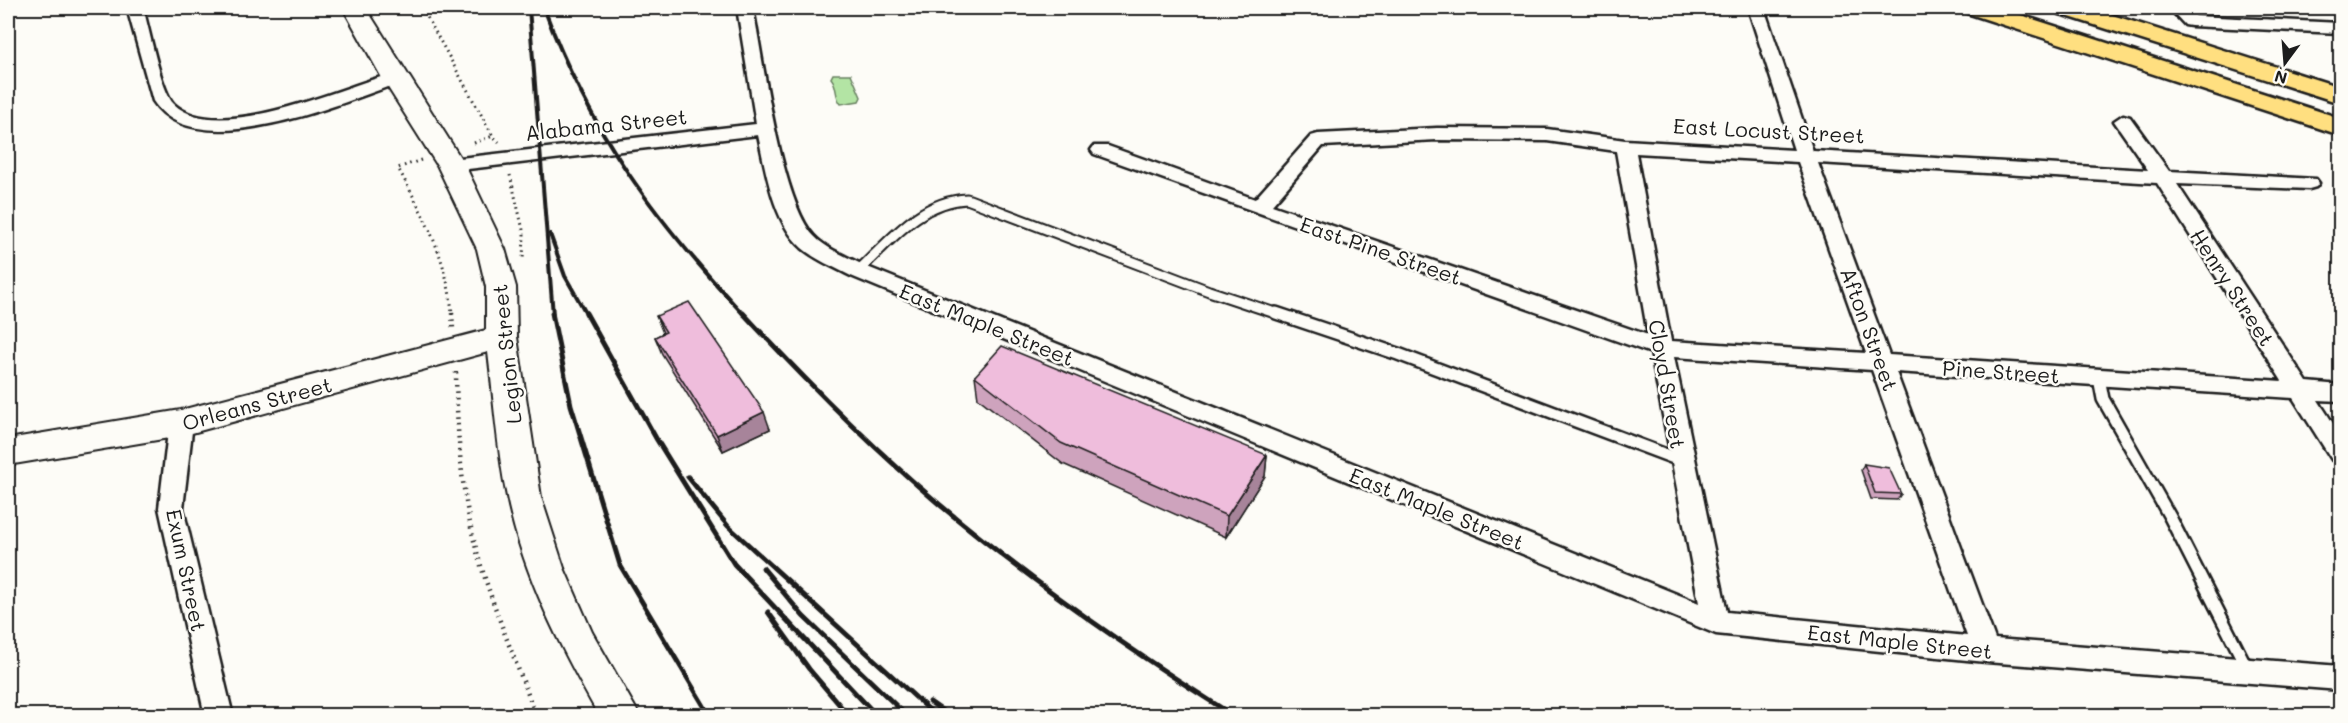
<svg xmlns="http://www.w3.org/2000/svg" width="2348" height="723" viewBox="0 0 2348 723" font-family="Mali,sans-serif">
<style>
.green{fill:#b3e4a4;stroke:#688060;stroke-width:1.5}
.lines{fill:none;stroke-linecap:round;stroke-linejoin:round}
.lane-far1-casing{stroke:#1c1c1c;stroke-width:13}
.lane-casing{stroke:#1c1c1c;stroke-width:16}
.street-casing{stroke:#1c1c1c;stroke-width:5}
.secondary-casing{stroke:#1c1c1c;stroke-width:4}
.highway-casing{stroke:#1c1c1c;stroke-width:5}
.path-far1{stroke:#1c1c1c;stroke-width:3;stroke-dasharray:1.5 4;stroke-linecap:butt}
.path{stroke:#1c1c1c;stroke-width:4.5;stroke-dasharray:1.5 5;stroke-linecap:butt}
.lane-far1{stroke:#fdfcf7;stroke-width:9}
.lane{stroke:#fdfcf7;stroke-width:11}
.street{fill:#fdfcf7;fill-rule:evenodd}
.secondary{fill:#fdfcf7;fill-rule:evenodd}
.highway{fill:#ffdf80;fill-rule:evenodd}
.rail-far1{stroke:#1c1c1c;stroke-width:4}
.rail{stroke:#1c1c1c;stroke-width:5}
.wall{fill:#cea3bd;stroke:#1c1c1c;stroke-width:1.5}
.shaded-wall{fill:#a7849a;stroke:#1c1c1c;stroke-width:1.5}
.building{fill:#efbddc;stroke:#1c1c1c;stroke-width:1.5}
.labels{text-anchor:middle;dominant-baseline:central;stroke-width:5;stroke-linejoin:round;paint-order:stroke}
.street-label{font-size:21px;fill:#1c1c1c;stroke:#fdfcf7}
</style>
<rect width="100%" height="100%" fill="#fdfcf7"/>
<filter id="ink" filterUnits="userSpaceOnUse"><feTurbulence type="fractalNoise" baseFrequency=".0167" numOctaves="2"/><feDisplacementMap in="SourceGraphic" scale="12" xChannelSelector="R" yChannelSelector="G"/><feConvolveMatrix kernelMatrix="1 2 1 2 8 2 1 2 1" color-interpolation-filters="sRGB"/></filter>
<g filter="url(#ink)">
<path class="green" d="M 833,74 L 851,74 L 861,97 L 859,101 L 841,104 C 834,96 838,86 831,78 Z"/>
<g class="lines">
<g class="lane-far1-casing">
<path id="lane-far1" d="M 858,271 C 890,241 920,201 967,199 L 1209,291 L 1281,315"/>
</g>
<g class="lane-casing">
<g id="lane">
<path d="M 1276,313 L 1398,354 L 1682,461"/>
<path d="M 2099,378 L 2103,399 L 2170,517 L 2248,670"/>
</g>
</g>
<g class="street-casing">
<g id="street">
<path d="M 127,8 L 143,8 C 149,27 161,92 174,104 C 219,146 344,85 395,73 L 404,78 L 401,82 C 344,102 195,167 153,101 Z"/>
<path d="M 737,8 L 753,8 C 763,59 781,201 814,236 C 827,250 849,257 865,266 L 1699,603 L 1651,353 L 1094,154 L 1091,150 L 1094,146 L 1108,146 L 1255,199 L 1311,136 L 1318,134 L 1437,128 L 1547,129 L 1625,140 L 1794,150 L 1748,8 L 1764,8 L 1813,151 L 2148,170 L 2114,121 L 2123,115 L 2130,117 L 2169,171 L 2316,179 L 2319,183 L 2316,187 L 2309,189 L 2177,184 L 2307,382 L 2340,385 L 2340,401 L 2318,400 L 2340,434 L 2340,462 L 2332,460 L 2293,398 L 1896,372 L 1995,639 L 2340,666 L 2340,690 L 1986,662 L 1716,634 L 851,276 C 834,267 816,260 802,248 C 773,222 766,171 758,135 L 451,171 L 444,169 L 441,165 L 444,161 L 451,159 L 756,124 ZM 1437,140 L 1547,141 L 1616,151 L 1648,335 L 1272,205 L 1323,146 ZM 1636,153 L 1798,162 L 1866,353 L 1671,341 ZM 1818,163 L 2157,183 L 2282,381 L 1889,355 ZM 1674,357 L 1872,370 L 1967,636 L 1727,612 Z"/>
<path d="M 2169,8 L 2186,8 L 2196,16 L 2340,23 L 2340,33 L 2191,26 L 2185,25 Z"/>
<path d="M 181,414 L 189,417 L 193,423 L 183,508 L 233,716 L 205,716 L 159,508 L 169,423 L 173,417 Z"/>
</g>
</g>
<g class="secondary-casing">
<path id="secondary" d="M 343,8 L 366,8 L 465,165 L 505,249 L 516,287 L 517,337 L 541,497 L 564,568 L 592,632 L 640,716 L 599,716 C 560,647 523,575 507,497 C 497,450 494,400 488,352 L 181,436 L 8,465 L 8,439 L 181,410 L 486,330 L 486,287 L 477,249 L 437,165 L 382,78 Z"/>
</g>
<g class="highway-casing">
<g id="highway">
<path d="M 1964,8 L 1999,8 L 2340,118 L 2340,135 L 1967,13 Z"/>
<path d="M 2054,8 L 2090,8 L 2340,87 L 2340,103 L 2057,13 Z"/>
</g>
</g>
<g class="path-far1">
<path d="M 422,8 L 493,136 L 499,142"/>
<path d="M 474,143 L 493,136"/>
<path d="M 421,160 L 398,168 C 423,214 449,262 452,315"/>
<path d="M 510,175 L 524,234 L 523,261"/>
</g>
<g class="path">
<path d="M 452,313 L 453,329"/>
<path d="M 456,372 C 457,440 462,510 484,575 C 499,622 519,669 536,716"/>
</g>
<use href="#lane-far1" class="lane-far1"/>
<use href="#lane" class="lane"/>
<use href="#street" class="street"/>
<use href="#secondary" class="secondary"/>
<use href="#highway" class="highway"/>
<g class="rail-far1">
<path d="M 529,8 L 553,315"/>
<path d="M 544,8 C 590,133 654,218 744,315"/>
<path d="M 550,234 L 565,276 L 587,315"/>
</g>
<g class="rail">
<path d="M 552,313 L 571,405 L 620,565 L 710,716"/>
<path d="M 586,313 L 657,440 L 734,564 L 877,716"/>
<path d="M 743,313 C 805,380 869,445 939,504 C 1031,581 1132,652 1234,716"/>
<path d="M 688,477 L 728,526 L 936,716"/>
<path d="M 763,568 L 803,616 L 907,716"/>
<path d="M 768,612 L 809,669 L 849,716"/>
<path d="M 930,702 L 950,716"/>
</g>
</g>
<g class="wall">
<path d="M 656,316 L 770,429 L 723,451 L 662,354 L 655,337 L 663,333 Z"/>
<path d="M 975,376 L 1267,455 L 1265,476 L 1226,537 L 1063,464 L 978,398 Z"/>
<path d="M 1864,464 L 1901,494 L 1897,500 L 1871,499 L 1861,470 Z"/>
</g>
<g class="shaded-wall">
<path d="M 764,412 L 770,429 L 723,451 L 717,435 Z"/>
<path d="M 1267,455 L 1265,476 L 1226,537 L 1227,516 Z"/>
</g>
<g class="building">
<path d="M 689,302 L 764,412 L 717,435 L 655,337 L 666,332 L 656,316 Z"/>
<path d="M 1002,346 L 1267,455 L 1227,516 L 1061,443 L 975,376 Z"/>
<path d="M 1864,464 L 1889,468 L 1901,494 L 1875,493 Z"/>
</g>
</g>
<g class="labels">
<g class="street-label">
<text transform="translate(606 124) rotate(-6)">Alabama Street</text>
<text transform="translate(1769 130) rotate(3)">East Locust Street</text>
<text transform="translate(1381 250) rotate(19)">East Pine Street</text>
<text transform="translate(2233 287) rotate(57)">Henry Street</text>
<text transform="translate(987 324) rotate(22)">East Maple Street</text>
<text transform="translate(1870 329) rotate(70)">Afton Street</text>
<text transform="translate(506 354) rotate(-96)">Legion Street</text>
<text transform="translate(2001 371) rotate(4)">Pine Street</text>
<text transform="translate(1668 384) rotate(80)">Cloyd Street</text>
<text transform="translate(257 403) rotate(-15)">Orleans Street</text>
<text transform="translate(1437 508) rotate(22)">East Maple Street</text>
<text transform="translate(187 570) rotate(78)">Exum Street</text>
<text transform="translate(1900 641) rotate(6)">East Maple Street</text>
</g>
</g>
<rect width="2348" height="723" fill="none" stroke="#fdfcf7" stroke-width="30"/>
<rect x="15" y="15" width="2318" height="693" fill="none" stroke="#1c1c1c" stroke-width="2" filter="url(#ink)"/>
<g transform="translate(2285 63) rotate(196)" stroke="#fdfcf7" stroke-width="4.5" paint-order="stroke">
<path d="M0-4.5L10 22L0 15L-10 22Z" fill="#1c1c1c"/>
<text y="-9" font-size="16" font-weight="bold" text-anchor="middle" fill="#1c1c1c">N</text>
</g>
</svg>
